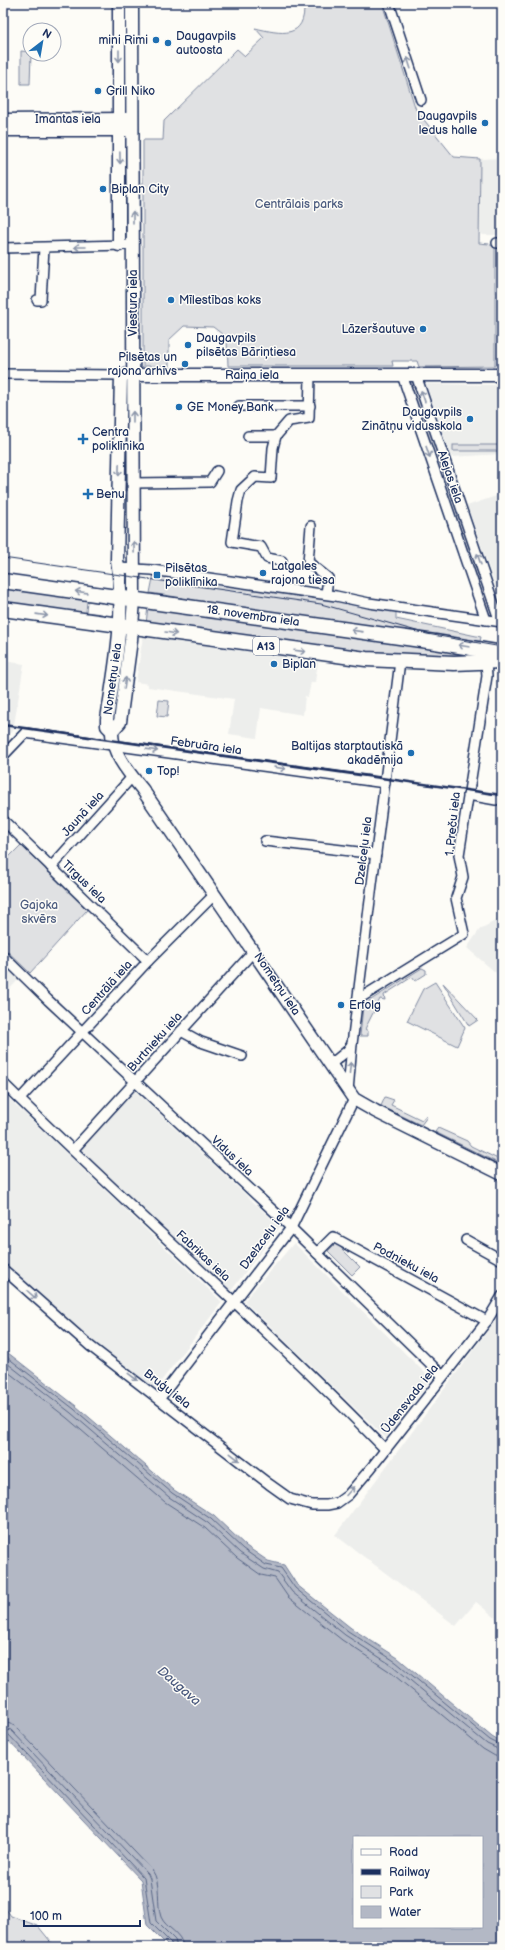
<svg xmlns="http://www.w3.org/2000/svg" width="505" height="1950" viewBox="0 0 505 1950" font-family="'Balsamiq Sans',sans-serif">
<style>
.built{fill:#edeeec}
.green{fill:#e0e1e3;stroke:#7e88a0}
.water{fill:#b3b8c5;stroke:#76819c;fill-rule:evenodd}
.lines{fill:none;stroke-linecap:round;stroke-linejoin:round}
.shore{stroke:#586687;stroke-width:1}
.street-casing{stroke:#1b2f5e;stroke-width:12}
.secondary-casing{stroke:#1b2f5e;stroke-width:15}
.primary-casing{stroke:#1b2f5e;stroke-width:17}
.street{stroke:#fdfcf7;stroke-width:9}
.secondary{stroke:#fdfcf7;stroke-width:12}
.primary{stroke:#fdfcf7;stroke-width:14}
.tram{stroke:#1b2f5e;stroke-width:1}
.rail{stroke:#1b2f5e;stroke-width:2.5}
.oneway{stroke:#8c96aa}
.poi-dot{fill:#1f6fb2;stroke:#fdfcf7;stroke-width:1.5}
.labels{text-anchor:middle;dominant-baseline:central;stroke-width:3;stroke-linejoin:round;paint-order:stroke}
.shield{fill:#fdfcf7;stroke:#5f6c8c;stroke-width:1}
.shield-label{font-size:11px;font-weight:bold;fill:#1b2f5e}
.poi-label{font-size:12px;fill:#1b2f5e;stroke:#fdfcf7;text-anchor:start}
.street-label{font-size:12px;fill:#1b2f5e;stroke:#fdfcf7}
.park-label{font-size:12px;fill:#4c5c7f;stroke:#fdfcf7}
.water-label{font-size:13px;font-style:italic;fill:#49587d;stroke:#fdfcf7}
</style>
<rect width="100%" height="100%" fill="#fdfcf7"/>
<filter id="ink" filterUnits="userSpaceOnUse"><feTurbulence type="fractalNoise" baseFrequency=".025" numOctaves="2"/><feDisplacementMap in="SourceGraphic" scale="8" xChannelSelector="R" yChannelSelector="G"/><feConvolveMatrix kernelMatrix="1 2 1 2 8 2 1 2 1" color-interpolation-filters="sRGB"/></filter>
<g filter="url(#ink)">
<g class="built">
<path d="M 502,158 L 502,235 L 483,235 L 479,232 L 480,159 Z"/>
<path d="M 502,260 L 502,366 L 495,366 L 496,292 L 501,291 Z"/>
<path d="M 426,384 L 502,385 L 502,454 L 451,457 Z"/>
<path d="M 502,494 L 502,604 L 467,506 Z"/>
<path d="M 143,636 L 318,662 L 315,682 L 311,682 L 308,697 L 305,696 L 303,715 L 261,708 L 257,738 L 229,734 L 234,699 L 148,687 L 148,684 L 136,682 Z"/>
<path d="M 3,661 L 24,664 L 13,731 L 3,741 Z"/>
<path d="M 502,914 L 502,978 L 467,948 L 480,929 L 497,920 Z"/>
<path d="M 3,965 L 19,979 L 3,996 Z"/>
<path d="M 135,1091 L 280,1227 L 230,1292 L 80,1151 Z"/>
<path d="M 3,1093 L 222,1302 L 155,1389 L 70,1327 L 3,1265 Z"/>
<path d="M 294,1243 L 431,1379 L 386,1438 L 244,1301 Z"/>
<path d="M 502,1312 L 502,1623 L 476,1602 L 456,1626 L 335,1535 Z"/>
</g>
<g class="green">
<path d="M 304,3 L 382,3 L 416,110 L 454,157 L 480,159 L 479,243 L 489,244 L 495,248 L 495,366 L 419,367 L 417,361 L 392,361 L 393,366 L 228,366 L 227,338 L 213,327 L 184,326 L 169,340 L 169,366 L 143,366 L 143,140 L 163,140 L 164,121 L 237,49 L 245,56 L 264,38 L 255,28 C 281,34 306,40 304,3 Z"/>
<path d="M 21,51 L 30,52 L 31,54 L 30,84 L 21,84 Z"/>
<path d="M 409,384 L 415,384 L 481,580 L 480,581 L 477,580 Z"/>
<rect x="453" y="445" width="49" height="6"/>
<path d="M 154,573 L 323,598 L 396,611 L 396,619 L 481,637 L 479,646 L 209,605 L 190,599 L 150,593 Z"/>
<path d="M 3,586 L 104,601 L 102,603 L 87,601 L 86,612 L 102,614 L 105,619 L 3,605 Z"/>
<path d="M 148,606 L 478,653 L 478,657 L 389,657 L 146,624 Z"/>
<path d="M 159,700 L 169,701 L 167,717 L 157,716 Z"/>
<path d="M 21,845 L 87,910 L 30,973 L 3,947 L 3,863 Z"/>
<path d="M 422,968 L 426,970 L 426,974 L 415,981 L 412,977 L 384,995 L 385,1000 L 380,999 L 365,1029 L 368,1031 L 368,1036 L 360,1036 L 363,1007 L 366,1003 Z"/>
<path d="M 435,982 L 465,1028 L 457,1046 L 407,1021 L 423,989 Z"/>
<path d="M 443,983 L 478,1020 L 469,1026 Z"/>
<path d="M 385,1097 L 394,1100 L 391,1105 L 422,1120 L 425,1116 L 427,1117 L 421,1125 L 381,1106 Z"/>
<path d="M 438,1128 L 467,1141 L 471,1146 L 502,1161 L 502,1165 L 435,1132 Z"/>
<path d="M 336,1243 L 360,1267 L 352,1275 L 328,1251 Z"/>
<path d="M 3,1905 L 11,1916 L 38,1926 L 55,1947 L 3,1947 Z"/>
</g>
<path class="water" d="M 3,1349 L 76,1406 L 174,1490 L 214,1516 L 246,1546 L 268,1561 L 284,1565 L 297,1585 L 351,1628 L 398,1658 L 492,1737 L 502,1743 L 502,1947 L 169,1947 L 147,1925 L 141,1880 L 3,1735 ZM 354,1837 L 482,1837 L 482,1927 L 354,1927 Z"/>
<g class="lines">
<g class="shore">
<path d="M 3,1354 L 74,1409 L 172,1493 L 211,1519 L 243,1549 L 266,1565 L 281,1568 L 295,1588 L 348,1631 L 396,1662 L 490,1740 L 502,1746"/>
<path d="M 3,1360 L 71,1413 L 169,1497 L 208,1523 L 240,1553 L 264,1569 L 278,1573 L 292,1592 L 345,1635 L 393,1666 L 487,1744 L 502,1751"/>
<path d="M 3,1368 L 67,1418 L 165,1502 L 205,1528 L 237,1558 L 261,1575 L 275,1578 L 288,1597 L 342,1640 L 389,1671 L 483,1749 L 495,1756 L 502,1757"/>
<path d="M 3,1721 L 15,1726 L 152,1870 C 162,1884 156,1903 161,1917 C 166,1929 182,1932 183,1947"/>
<path d="M 3,1727 L 11,1730 L 148,1874 L 150,1879 L 156,1921 L 175,1940 L 177,1947"/>
<path d="M 3,1732 L 8,1734 L 144,1878 L 151,1923 L 171,1943 L 172,1947"/>
</g>
<g class="street-casing">
<g id="street">
<path d="M 389,3 L 421,100"/>
<path d="M 497,243 L 502,243"/>
<path d="M 3,248 L 125,245"/>
<path d="M 37,300 L 41,300 L 44,248"/>
<path d="M 3,374 L 121,375"/>
<path d="M 402,375 L 486,620"/>
<path d="M 416,375 L 500,622"/>
<path d="M 239,406 L 310,406"/>
<path d="M 248,436 L 276,436"/>
<path d="M 133,483 L 210,482 L 217,471"/>
<path d="M 311,526 L 308,562 L 328,578 L 326,594"/>
<path d="M 282,561 L 267,558 L 261,547 L 232,542 L 238,501 L 241,490 L 255,477 L 271,478 L 273,448 L 276,436 L 289,421 L 309,418 L 310,375"/>
<path d="M 119,568 L 152,570 L 336,596 L 369,603 L 502,622"/>
<path d="M 3,756 L 25,733 L 385,783"/>
<path d="M 468,795 L 496,800"/>
<path d="M 3,820 L 148,961"/>
<path d="M 265,841 L 376,854"/>
<path d="M 51,867 L 132,777"/>
<path d="M 3,956 L 48,1000 L 280,1217 L 443,1376"/>
<path d="M 357,1000 L 464,934 L 456,898 L 463,877 L 459,855 L 487,676 L 486,662"/>
<path d="M 181,1031 L 201,1042 L 242,1056"/>
<path d="M 331,1064 L 347,1051 L 352,1044"/>
<path d="M 3,1083 C 129,1207 262,1323 385,1449"/>
<path d="M 348,1091 L 352,1044 L 400,661"/>
<path d="M 20,1099 L 148,961 L 214,895"/>
<path d="M 73,1150 L 254,951"/>
<path d="M 466,1240 L 502,1260"/>
<path d="M 317,1253 L 333,1237 L 487,1321"/>
<path d="M 3,1269 L 90,1346 L 269,1484 L 290,1499 L 312,1505 L 327,1505 L 337,1503 L 348,1495 L 371,1468 L 487,1321 L 502,1296"/>
<path d="M 160,1398 L 291,1228 L 354,1099"/>
</g>
</g>
<g class="secondary-casing">
<g id="secondary">
<path d="M 119,3 L 119,245"/>
<path d="M 132,3 L 134,600 L 131,640 L 120,722 L 112,731 C 111,752 129,773 142,789 L 354,1099 L 375,1111 L 502,1174"/>
<path d="M 3,120 L 128,119"/>
<path d="M 3,130 L 128,130"/>
<path d="M 112,731 L 107,726 L 107,719 C 115,667 126,613 117,560 L 121,375 L 502,375"/>
</g>
</g>
<g class="primary-casing">
<g id="primary">
<path d="M 3,581 L 435,642 L 502,653"/>
<path d="M 3,609 L 366,659 L 454,663 L 502,661"/>
</g>
</g>
<use href="#street" class="street"/>
<use href="#secondary" class="secondary"/>
<use href="#primary" class="primary"/>
<path class="tram" d="M 3,558 L 321,604 L 427,634 L 502,647"/>
<path class="rail" d="M 3,725 L 502,795"/>
</g>
<defs><path id="oneway-shaft" d="M-6 0H5M1.5-3L5.5 0L1.5 3" fill="none" stroke-width="1.6" stroke-linecap="round" stroke-linejoin="round"/></defs>
<g class="oneway">
<use href="#oneway-shaft" transform="translate(119 56) rotate(90)"/>
<use href="#oneway-shaft" transform="translate(409 63) rotate(-108)"/>
<use href="#oneway-shaft" transform="translate(120 158) rotate(89)"/>
<use href="#oneway-shaft" transform="translate(133 217) rotate(-90)"/>
<use href="#oneway-shaft" transform="translate(80 247) rotate(180)"/>
<use href="#oneway-shaft" transform="translate(423 396) rotate(-109)"/>
<use href="#oneway-shaft" transform="translate(133 417) rotate(-90)"/>
<use href="#oneway-shaft" transform="translate(428 452) rotate(71)"/>
<use href="#oneway-shaft" transform="translate(119 470) rotate(91)"/>
<use href="#oneway-shaft" transform="translate(134 547) rotate(-91)"/>
<use href="#oneway-shaft" transform="translate(479 559) rotate(-109)"/>
<use href="#oneway-shaft" transform="translate(81 592) rotate(-172)"/>
<use href="#oneway-shaft" transform="translate(42 615) rotate(8)"/>
<use href="#oneway-shaft" transform="translate(357 631) rotate(-172)"/>
<use href="#oneway-shaft" transform="translate(171 633) rotate(9)"/>
<use href="#oneway-shaft" transform="translate(464 646) rotate(-171)"/>
<use href="#oneway-shaft" transform="translate(300 651) rotate(7)"/>
<use href="#oneway-shaft" transform="translate(125 683) rotate(-82)"/>
<use href="#oneway-shaft" transform="translate(152 750) rotate(8)"/>
<use href="#oneway-shaft" transform="translate(280 768) rotate(8)"/>
<use href="#oneway-shaft" transform="translate(350 1068) rotate(-84)"/>
<use href="#oneway-shaft" transform="translate(32 1295) rotate(42)"/>
<use href="#oneway-shaft" transform="translate(133 1377) rotate(37)"/>
<use href="#oneway-shaft" transform="translate(235 1457) rotate(38)"/>
<use href="#oneway-shaft" transform="translate(350 1491) rotate(-48)"/>
</g>
</g>
<g class="poi-dot">
<circle cx="156" cy="40" r="4"/>
<circle cx="168" cy="43" r="4"/>
<circle cx="98" cy="91" r="4"/>
<circle cx="485" cy="123" r="4"/>
<circle cx="103" cy="189" r="4"/>
<circle cx="171" cy="300" r="4"/>
<circle cx="423" cy="329" r="4"/>
<circle cx="188" cy="345" r="4"/>
<circle cx="185" cy="364" r="4"/>
<circle cx="179" cy="407" r="4"/>
<circle cx="470" cy="419" r="4"/>
<path d="M81 433h4v4h4v4h-4v4h-4v-4h-4v-4h4z"/>
<path d="M86 488h4v4h4v4h-4v4h-4v-4h-4v-4h4z"/>
<circle cx="263" cy="573" r="4"/>
<rect x="153" y="571" width="8" height="8" rx="2"/>
<circle cx="274" cy="664" r="4"/>
<circle cx="411" cy="753" r="4"/>
<circle cx="149" cy="771" r="4"/>
<circle cx="341" cy="1005" r="4"/>
</g>
<g class="labels">
<rect class="shield" x="253" y="637" width="26" height="18" rx="3"/>
<g class="shield-label">
<text x="266" y="646">A13</text>
</g>
<g class="poi-label">
<text x="176" y="36">Daugavpils<tspan x="176" dy="14">autoosta</tspan></text>
<text x="148" y="40" text-anchor="end">mini Rimi</text>
<text x="106" y="91">Grill Niko</text>
<text x="477" y="116" text-anchor="end">Daugavpils<tspan x="477" dy="14">ledus halle</tspan></text>
<text x="111" y="189">Biplan City</text>
<text x="179" y="300">Mīlestības koks</text>
<text x="415" y="329" text-anchor="end">Lāzeršautuve</text>
<text x="196" y="338">Daugavpils<tspan x="196" dy="14">pilsētas Bāriņtiesa</tspan></text>
<text x="177" y="357" text-anchor="end">Pilsētas un<tspan x="177" dy="14">rajona arhīvs</tspan></text>
<text x="187" y="407">GE Money Bank</text>
<text x="462" y="412" text-anchor="end">Daugavpils<tspan x="462" dy="14">Zinātņu vidusskola</tspan></text>
<text x="92" y="432">Centra<tspan x="92" dy="14">poliklīnika</tspan></text>
<text x="96" y="494">Benu</text>
<text x="271" y="566">Latgales<tspan x="271" dy="14">rajona tiesa</tspan></text>
<text x="165" y="568">Pilsētas<tspan x="165" dy="14">poliklīnika</tspan></text>
<text x="282" y="664">Biplan</text>
<text x="403" y="746" text-anchor="end">Baltijas starptautiskā<tspan x="403" dy="14">akadēmija</tspan></text>
<text x="157" y="771">Top!</text>
<text x="349" y="1005">Erfolg</text>
</g>
<g class="street-label">
<text x="68" y="119">Imantas iela</text>
<text transform="translate(133 303) rotate(-90)">Viestura iela</text>
<text x="252" y="375">Raiņa iela</text>
<text transform="translate(450 477) rotate(71)">Alejas iela</text>
<text transform="translate(253 616) rotate(8)">18. novembra iela</text>
<text transform="translate(113 679) rotate(-82)">Nometņu iela</text>
<text transform="translate(206 746) rotate(8)">Februāra iela</text>
<text transform="translate(83 814) rotate(-48)">Jaunā iela</text>
<text transform="translate(453 824) rotate(-84)">1. Preču iela</text>
<text transform="translate(364 851) rotate(-83)">Dzelceļu iela</text>
<text transform="translate(84 882) rotate(44)">Tirgus iela</text>
<text transform="translate(277 984) rotate(56)">Nometņu iela</text>
<text transform="translate(107 988) rotate(-48)">Centrālā iela</text>
<text transform="translate(155 1042) rotate(-48)">Burtnieku iela</text>
<text transform="translate(232 1156) rotate(43)">Vidus iela</text>
<text transform="translate(265 1238) rotate(-54)">Dzelzceļu iela</text>
<text transform="translate(203 1256) rotate(43)">Fabrikas iela</text>
<text transform="translate(406 1263) rotate(28)">Podnieku iela</text>
<text transform="translate(167 1389) rotate(38)">Bruģu iela</text>
<text transform="translate(410 1399) rotate(-52)">Ūdensvada iela</text>
</g>
<g class="park-label">
<text x="299" y="204">Centrālais parks</text>
<text x="39" y="905">Gajoka<tspan x="39" dy="14">skvērs</tspan></text>
</g>
<g class="water-label">
<text transform="translate(179 1686) rotate(41)">Daugava</text>
</g>
</g>
<rect width="505" height="1950" fill="none" stroke="#fdfcf7" stroke-width="16"/>
<rect x="8" y="8" width="489" height="1934" fill="none" stroke="#1b2f5e" stroke-width="1.5" filter="url(#ink)"/>
<rect x="353" y="1836" width="130" height="92" fill="#fdfcf7" stroke="#a3aaba"/>
<rect x="361" y="1849" width="20" height="6" fill="#fdfcf7" stroke="#a3aaba"/>
<text x="389" y="1856" font-size="12" fill="#1b2f5e">Road</text>
<rect x="361" y="1869" width="20" height="6" fill="#1b2f5e" stroke="#a3aaba"/>
<text x="389" y="1876" font-size="12" fill="#1b2f5e">Railway</text>
<rect x="361" y="1886" width="20" height="12" fill="#e0e1e3" stroke="#a3aaba"/>
<text x="389" y="1896" font-size="12" fill="#1b2f5e">Park</text>
<rect x="361" y="1906" width="20" height="12" fill="#b3b8c5" stroke="#a3aaba"/>
<text x="389" y="1916" font-size="12" fill="#1b2f5e">Water</text>
<g transform="translate(42 42) rotate(31)"><circle r="19" fill="#fdfcf7" stroke="#a3aaba"/>
<path d="M0-3L7 15L0 10L-7 15Z" fill="#1f6fb2"/>
<text y="-6" font-size="11" font-weight="bold" text-anchor="middle" fill="#1b2f5e">N</text>
</g>
<path d="M24 1920v6h116v-6" fill="none" stroke="#1b2f5e" stroke-width="2"/>
<text x="30" y="1920" font-size="12" fill="#1b2f5e" stroke="#fdfcf7" stroke-width="3" paint-order="stroke">100 m</text>
</svg>
